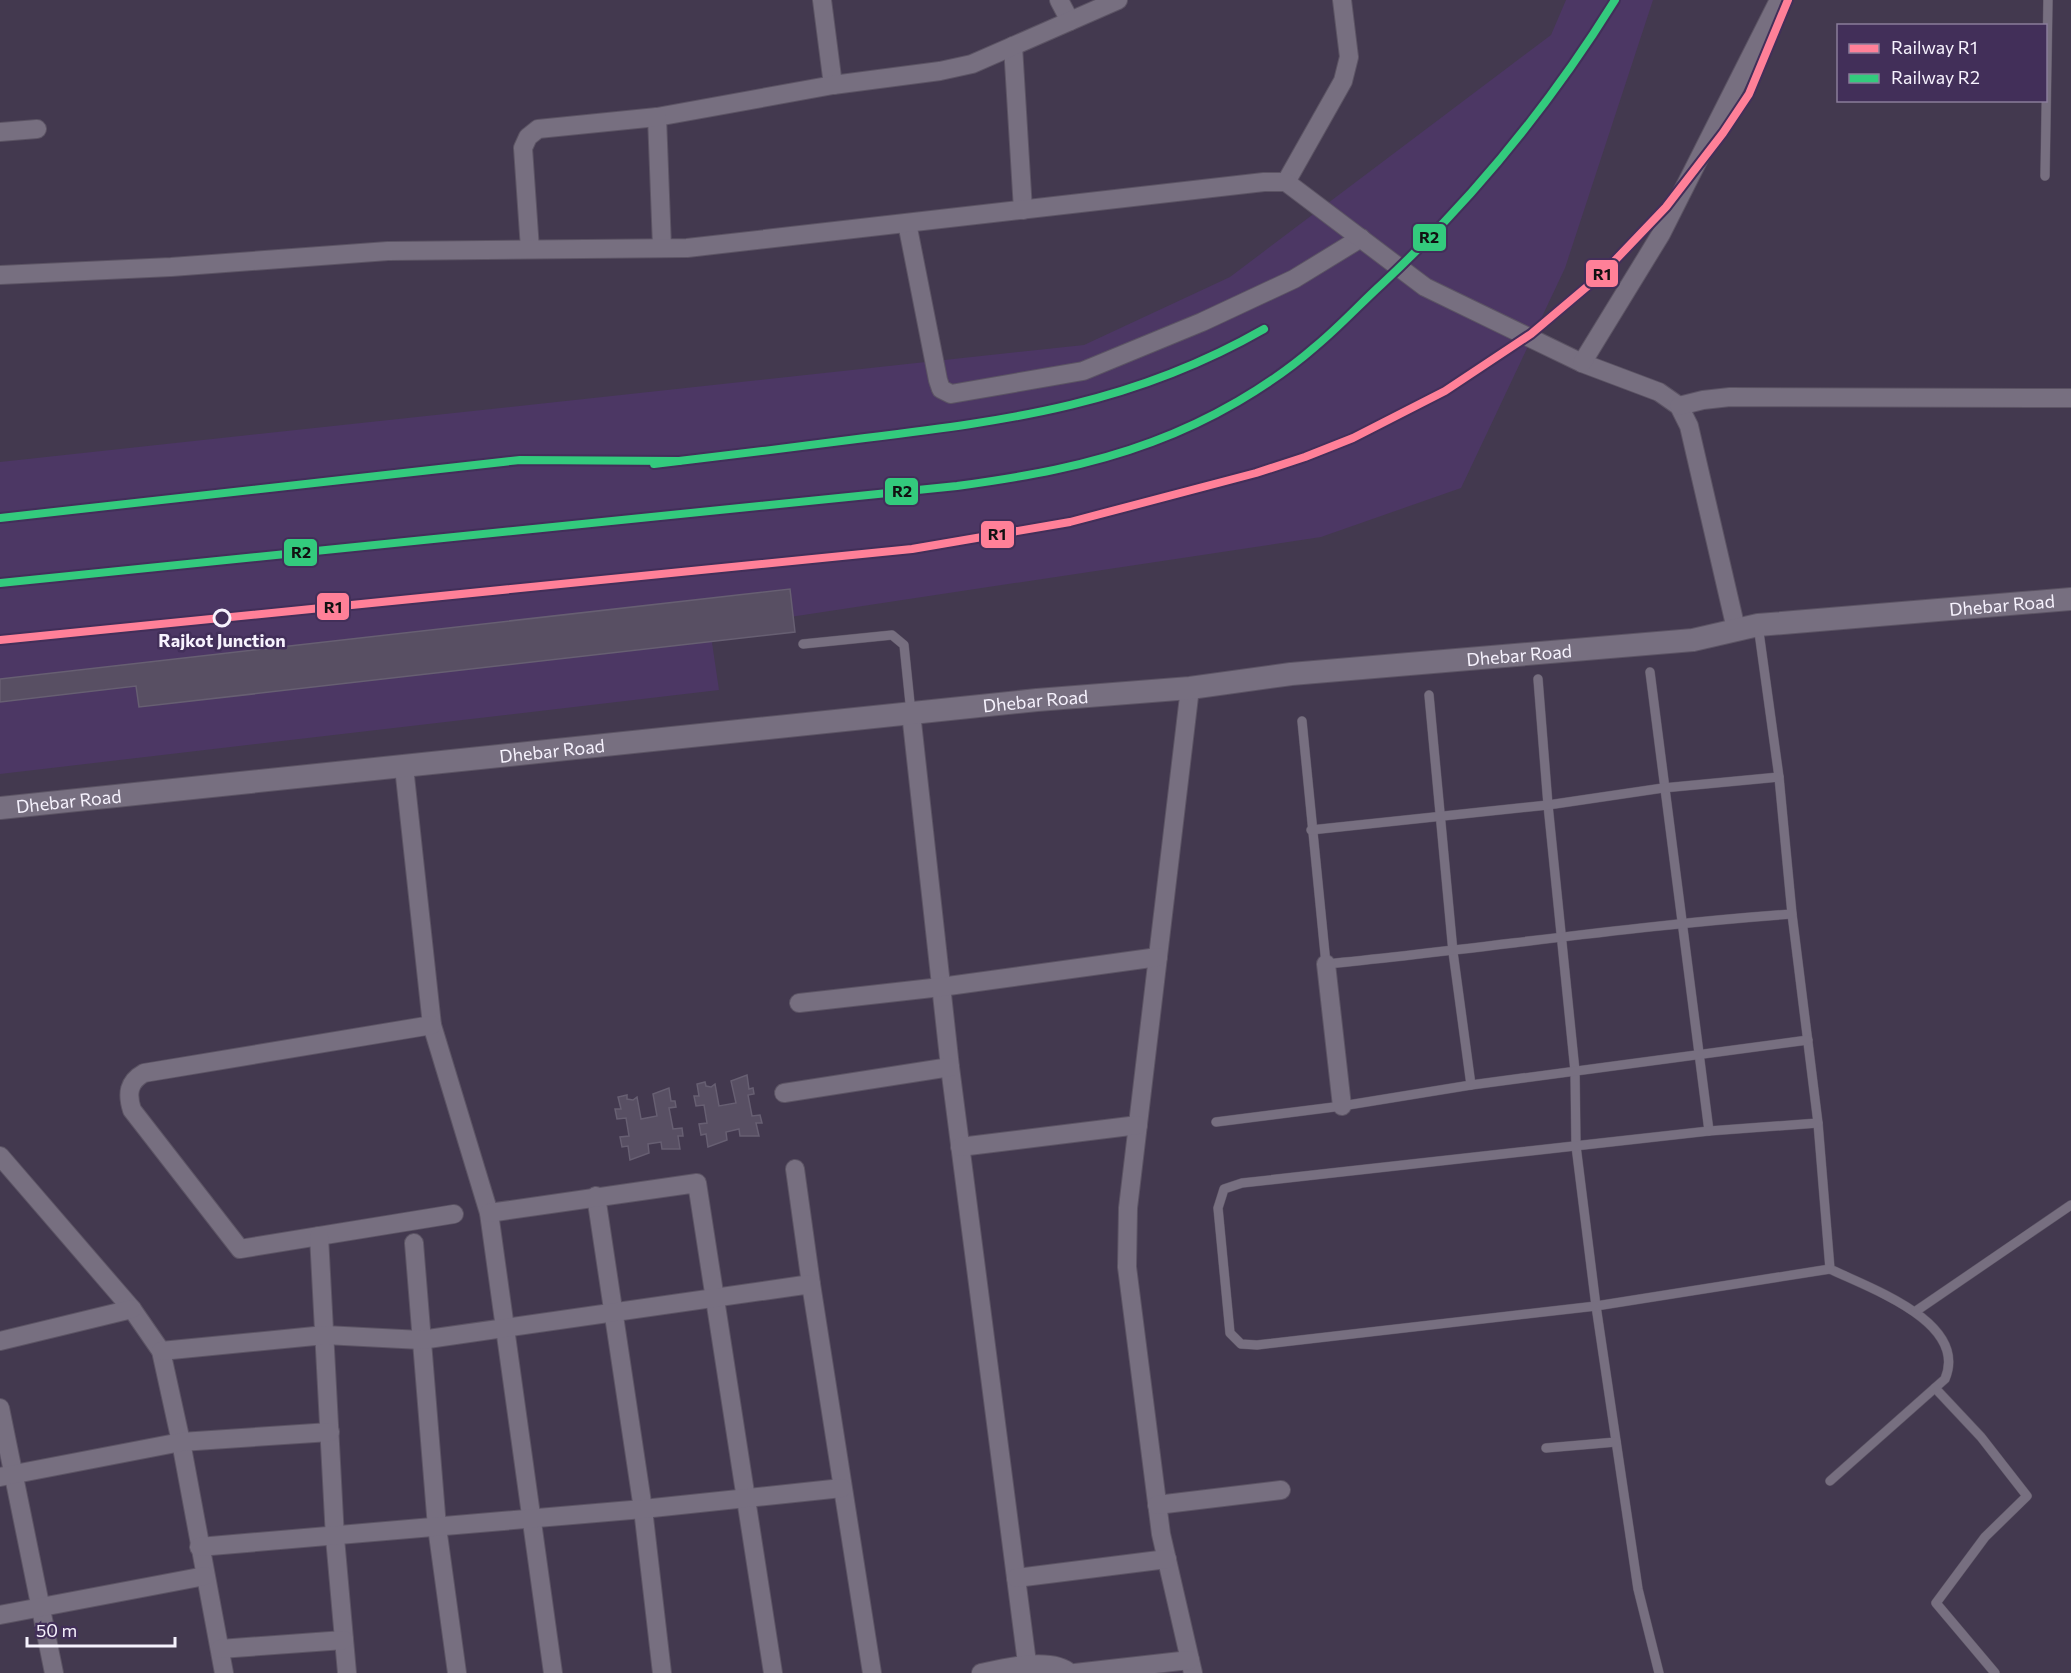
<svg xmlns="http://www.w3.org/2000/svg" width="2071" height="1673" viewBox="0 0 2071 1673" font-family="Commissioner,sans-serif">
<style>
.built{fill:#4c3764}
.building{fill:#584f63;stroke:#675f72;stroke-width:1.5}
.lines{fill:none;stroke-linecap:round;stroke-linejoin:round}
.service-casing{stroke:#5c5464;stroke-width:10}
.minor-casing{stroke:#5c5464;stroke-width:20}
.tertiary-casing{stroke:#5c5464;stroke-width:24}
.service{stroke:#776f80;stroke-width:9}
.minor{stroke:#776f80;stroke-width:18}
.tertiary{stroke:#776f80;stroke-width:22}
.rail-1-casing{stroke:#422f59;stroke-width:12}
.rail-2-casing{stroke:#422f59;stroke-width:12}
.rail-1{stroke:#ff8098;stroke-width:8}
.rail-2{stroke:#33ca7d;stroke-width:8}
.stop-dot{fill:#422f59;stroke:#f6f2fd;stroke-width:3}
.labels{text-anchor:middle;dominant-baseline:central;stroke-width:5;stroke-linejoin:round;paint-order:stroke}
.street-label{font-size:18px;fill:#f6f2fd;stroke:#422f59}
.stop-label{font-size:18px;font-weight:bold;fill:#f6f2fd;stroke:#422f59}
.line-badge{stroke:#422f59;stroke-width:2}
.pale-badge-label{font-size:16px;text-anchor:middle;font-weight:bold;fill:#111}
</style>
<rect width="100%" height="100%" fill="#43394f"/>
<path class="built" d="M 1566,0 L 1653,0 L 1565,268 L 1461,488 L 1321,537 L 710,629 L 719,690 L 0,774 L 0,462 L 1084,345 L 1230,277 L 1551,35 Z"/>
<g class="building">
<path d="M 790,589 L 795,632 L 139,707 L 136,686 L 0,702 L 0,679 Z"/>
<path d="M 747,1075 L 749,1089 L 753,1088 L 754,1094 L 748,1095 L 752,1116 L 760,1115 L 762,1123 L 756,1123 L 759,1136 L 740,1136 L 739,1129 L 726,1132 L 727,1140 L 708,1147 L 706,1134 L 701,1135 L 699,1124 L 707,1123 L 704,1105 L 696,1106 L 694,1096 L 699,1096 L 697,1084 L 705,1082 L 706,1086 L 711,1087 L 715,1084 L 719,1106 L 736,1103 L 731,1081 Z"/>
<path d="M 669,1088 L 671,1101 L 675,1101 L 676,1107 L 669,1108 L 673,1129 L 682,1128 L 683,1136 L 678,1136 L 680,1149 L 662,1149 L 661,1142 L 648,1144 L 649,1153 L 630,1160 L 628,1146 L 622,1147 L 620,1137 L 629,1136 L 626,1118 L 617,1119 L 615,1109 L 621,1109 L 618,1097 L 627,1095 L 627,1099 L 633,1100 L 637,1097 L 641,1119 L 657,1116 L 653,1094 Z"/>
</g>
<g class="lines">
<g class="service-casing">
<g id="service">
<path d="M 2045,176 L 2048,0"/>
<path d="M 1758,625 L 1779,777 L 1792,914 L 1818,1123 L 1830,1269 C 1869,1288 1969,1322 1945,1379 L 1830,1481"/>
<path d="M 803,644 L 892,635 L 904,645 L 911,713"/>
<path d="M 1650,672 L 1709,1131"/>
<path d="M 1538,679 L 1548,805 L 1575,1071 L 1576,1146 L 1596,1306 L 1638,1589 L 1659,1673"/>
<path d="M 1429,695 L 1453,952 L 1471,1085"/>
<path d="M 1302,721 L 1326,964 C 1481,949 1636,925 1792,914"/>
<path d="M 1311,830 L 1548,805 L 1663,788 L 1779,777"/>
<path d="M 1216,1122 L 1342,1106 L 1471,1085 L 1808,1040"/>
<path d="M 1818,1123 L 1709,1131 L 1242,1183 L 1224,1189 L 1218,1208 L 1230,1333 L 1241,1344 L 1257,1345 L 1596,1306 L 1830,1269"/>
<path d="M 1916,1311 L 2071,1205"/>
<path d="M 1935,1388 L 1981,1437 L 2027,1496 L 1985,1537 L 1936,1603 L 1995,1673"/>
<path d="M 1546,1448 L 1616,1442"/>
</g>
</g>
<g class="minor-casing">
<g id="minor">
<path d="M 822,0 L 833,85"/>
<path d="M 1059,0 L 1070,21"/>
<path d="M 1013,46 L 1023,210"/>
<path d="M 0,132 L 37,129"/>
<path d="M 1286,182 L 1343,81 L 1349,57 L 1342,0"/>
<path d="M 907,223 L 938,380 L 941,389 L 951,394 L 1083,371 L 1202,322 L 1294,279 L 1361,238"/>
<path d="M 662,247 L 657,117 L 833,85 L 940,71 L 972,64 L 1118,0"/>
<path d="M 530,249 L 523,148 L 528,137 L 538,129 L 657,117"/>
<path d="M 0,275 L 171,267 L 388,251 L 687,248 L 1264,182 L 1286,182 L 1425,287 L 1582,363 L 1659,392 L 1679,406 L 1689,426 L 1736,629"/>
<path d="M 1582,363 L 1661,234 L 1779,0"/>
<path d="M 1679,406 L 1703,400 L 1730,397 L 2071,398"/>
<path d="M 1190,688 L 1128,1208 L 1127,1267 L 1161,1534 L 1193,1673"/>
<path d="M 911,713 L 950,1067 L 1027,1663"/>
<path d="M 404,767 L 432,1025 L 489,1213 L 553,1673"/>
<path d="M 1326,964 L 1342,1106"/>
<path d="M 799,1003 L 941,987 L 1158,957"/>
<path d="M 432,1025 L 144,1073 C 128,1082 127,1094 132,1110 L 240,1249 L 454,1214"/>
<path d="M 784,1093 L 950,1067"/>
<path d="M 960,1147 L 1138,1125"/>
<path d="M 0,1156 L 132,1309 L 161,1351 L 181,1442 L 224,1673"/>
<path d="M 795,1169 L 811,1284"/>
<path d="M 596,1196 L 643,1509 L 662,1673"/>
<path d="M 489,1213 L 697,1183 L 773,1673"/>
<path d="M 319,1236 L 335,1538 L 347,1673"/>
<path d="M 414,1243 L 437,1527 L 457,1673"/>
<path d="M 0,1341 L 132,1309"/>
<path d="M 161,1351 L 325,1335 L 421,1340 L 811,1284 L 872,1673"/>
<path d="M 0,1408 L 54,1673"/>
<path d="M 0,1477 L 181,1442 L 330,1432"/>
<path d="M 1157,1505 L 1281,1490"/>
<path d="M 199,1547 L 643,1509 L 842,1488"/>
<path d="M 1016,1578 L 1167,1559"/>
<path d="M 0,1615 L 205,1576"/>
<path d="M 220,1649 L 344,1640"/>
<path d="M 981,1673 C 1003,1668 1052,1656 1070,1673"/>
<path d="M 1075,1673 L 1190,1660"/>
</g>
</g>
<g class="tertiary-casing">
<g id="tertiary">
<path id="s1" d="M 0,808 L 1037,700 L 1190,688 L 1291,674 L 1693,640 L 1758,625 L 2071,599"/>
</g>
</g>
<use href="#service" class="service"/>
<use href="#minor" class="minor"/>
<use href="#tertiary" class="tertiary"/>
<g class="rail-1-casing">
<path id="rail-1" d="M 0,640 L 912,549 L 1070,522 L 1256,473 L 1305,457 L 1353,438 L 1445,391 L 1531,334 L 1602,274 L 1666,207 L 1723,133 L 1749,94 L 1788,0"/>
</g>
<g class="rail-2-casing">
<g id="rail-2">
<path d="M 654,464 C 724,456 795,447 865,438 C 1012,420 1133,404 1264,329"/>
<path d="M 0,518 L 520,460 L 679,461"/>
<path d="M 0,583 L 957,486 C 1023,477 1088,466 1152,442 C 1209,421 1269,387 1316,346 C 1339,327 1360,304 1382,284 C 1472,200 1550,105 1615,0"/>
</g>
</g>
<use href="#rail-1" class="rail-1"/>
<use href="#rail-2" class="rail-2"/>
</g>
<circle class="stop-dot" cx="222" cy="618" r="8"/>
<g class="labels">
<g class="street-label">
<text stroke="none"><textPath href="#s1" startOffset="2013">Dhebar Road</textPath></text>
<text stroke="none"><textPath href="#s1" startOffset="1527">Dhebar Road</textPath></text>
<text stroke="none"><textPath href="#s1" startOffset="1041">Dhebar Road</textPath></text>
<text stroke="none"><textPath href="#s1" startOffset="555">Dhebar Road</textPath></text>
<text stroke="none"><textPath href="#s1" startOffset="69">Dhebar Road</textPath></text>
</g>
<g class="stop-label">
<text x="222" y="640">Rajkot Junction</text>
</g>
</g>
<g class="line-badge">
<rect x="1412" y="223" width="35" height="29" rx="6" fill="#33ca7d"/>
<rect x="1585" y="259" width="34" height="29" rx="6" fill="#ff8098"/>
<rect x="884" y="477" width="35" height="29" rx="6" fill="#33ca7d"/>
<rect x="980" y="520" width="35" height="29" rx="6" fill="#ff8098"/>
<rect x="283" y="538" width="35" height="29" rx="6" fill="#33ca7d"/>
<rect x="316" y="592" width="34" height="29" rx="6" fill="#ff8098"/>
</g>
<g class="pale-badge-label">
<text x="1429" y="243">R2</text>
<text x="1602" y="280">R1</text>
<text x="902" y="497">R2</text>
<text x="997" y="540">R1</text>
<text x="301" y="558">R2</text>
<text x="333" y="613">R1</text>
</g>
<rect x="1837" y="24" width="210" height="78" fill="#422f59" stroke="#8a7d9b" stroke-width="1.5"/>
<rect x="1849" y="44" width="30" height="9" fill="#ff8098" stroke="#8a7d9b" stroke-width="1.5"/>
<text x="1891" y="54" font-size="18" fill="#f6f2fd">Railway R1</text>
<rect x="1849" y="74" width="30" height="9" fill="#33ca7d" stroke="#8a7d9b" stroke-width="1.5"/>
<text x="1891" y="84" font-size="18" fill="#f6f2fd">Railway R2</text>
<path d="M27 1637v9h148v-9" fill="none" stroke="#f6f2fd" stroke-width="3"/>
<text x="36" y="1637" font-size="18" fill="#f6f2fd" stroke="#422f59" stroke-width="4.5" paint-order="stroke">50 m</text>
</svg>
